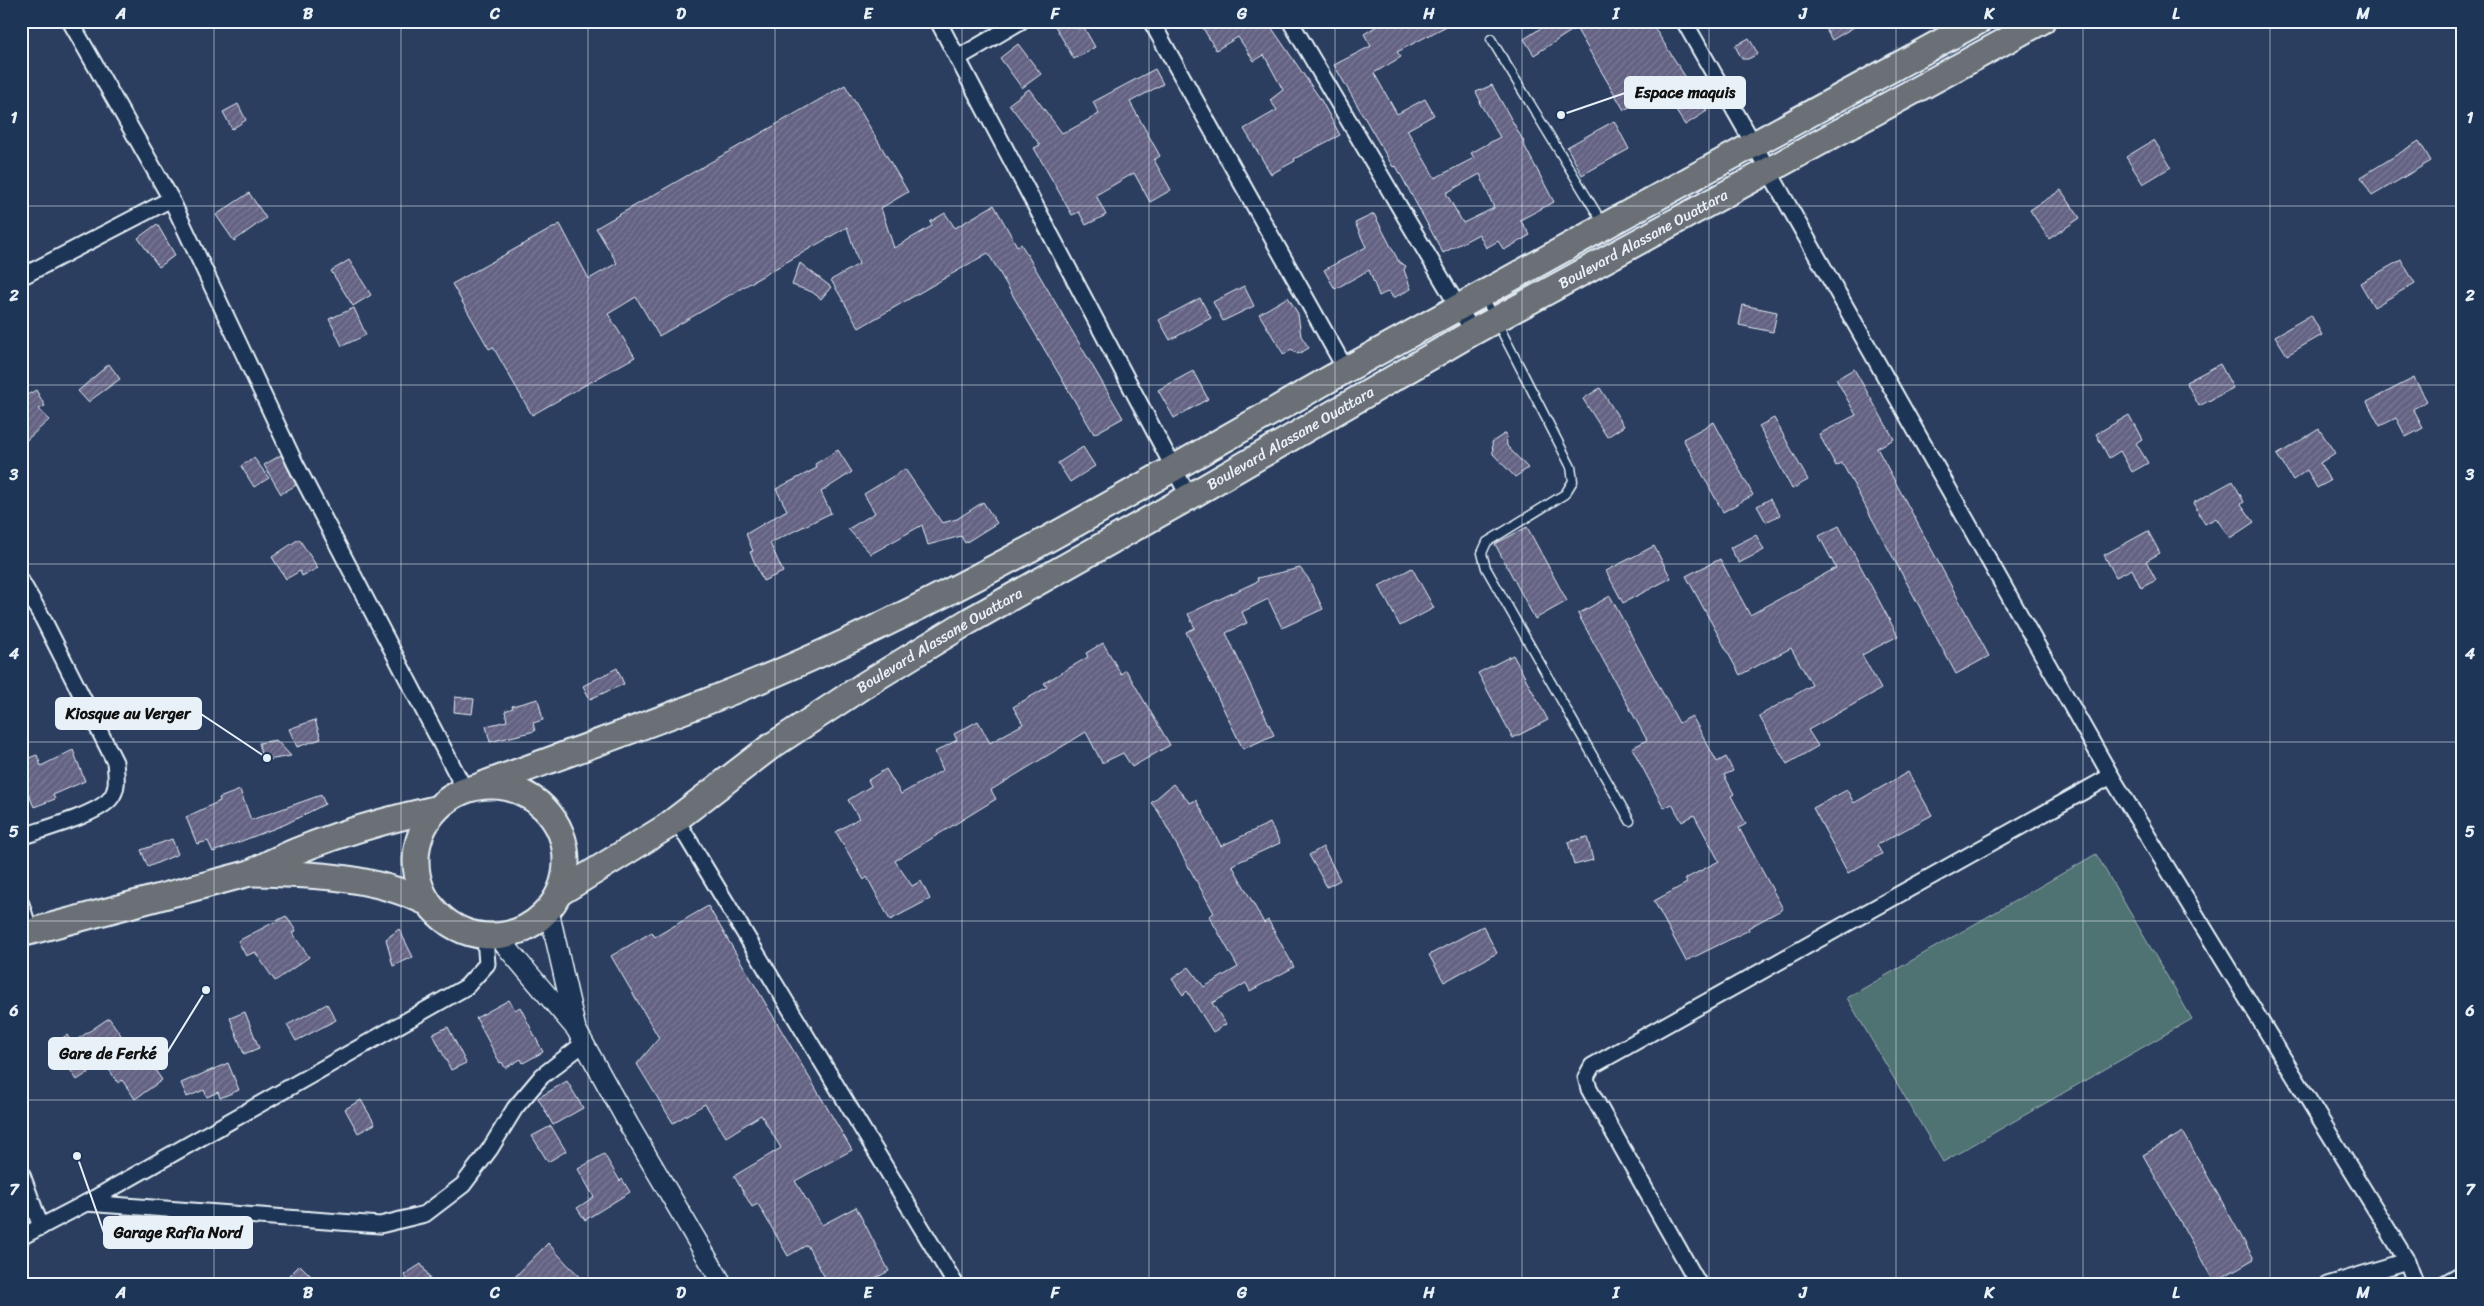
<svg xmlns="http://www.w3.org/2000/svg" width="2484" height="1306" viewBox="0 0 2484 1306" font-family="Sriracha,sans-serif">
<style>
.grass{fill:#507272;stroke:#9cb2b5}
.building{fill:url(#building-hatch);stroke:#e8f1f8;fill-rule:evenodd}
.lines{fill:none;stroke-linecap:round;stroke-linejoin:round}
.service-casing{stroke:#e8f1f8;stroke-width:11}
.minor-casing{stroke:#e8f1f8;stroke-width:19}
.tertiary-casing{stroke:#e8f1f8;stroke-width:22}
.primary-casing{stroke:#e8f1f8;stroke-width:29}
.service{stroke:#1d3557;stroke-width:8}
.minor{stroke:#1d3557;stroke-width:15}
.tertiary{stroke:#1d3557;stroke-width:19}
.primary{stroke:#6a7074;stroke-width:25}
.grid{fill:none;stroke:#e8f1f8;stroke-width:1;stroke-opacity:0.55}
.labels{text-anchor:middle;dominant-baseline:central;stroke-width:4;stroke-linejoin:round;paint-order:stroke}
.street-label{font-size:15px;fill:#e8f1f8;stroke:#1d3557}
.leader{fill:none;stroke:#e8f1f8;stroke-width:2}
.callout-dot{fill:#e8f1f8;stroke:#1d3557;stroke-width:2}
.callout{fill:#e8f1f8;stroke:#e8f1f8;stroke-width:2}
.callout-label{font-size:16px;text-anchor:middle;font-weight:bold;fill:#111}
.neatline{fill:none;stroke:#e8f1f8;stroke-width:2}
.grid-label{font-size:16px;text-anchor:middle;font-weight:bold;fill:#e8f1f8}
</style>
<defs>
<pattern id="building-hatch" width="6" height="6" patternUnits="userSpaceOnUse" patternTransform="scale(1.25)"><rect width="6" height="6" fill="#646283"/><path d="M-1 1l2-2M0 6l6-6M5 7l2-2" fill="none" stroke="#7a7995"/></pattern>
</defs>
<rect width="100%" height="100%" fill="#2b3e60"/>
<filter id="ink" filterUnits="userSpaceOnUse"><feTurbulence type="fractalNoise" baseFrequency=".02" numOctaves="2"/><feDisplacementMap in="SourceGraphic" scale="10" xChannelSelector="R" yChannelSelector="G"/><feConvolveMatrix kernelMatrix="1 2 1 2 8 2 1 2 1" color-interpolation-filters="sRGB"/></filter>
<g filter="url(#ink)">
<path class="grass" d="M 2096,854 L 2192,1019 L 1943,1162 L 1847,998 Z"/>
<g class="building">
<path d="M 1064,21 L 1073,21 L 1077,29 L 1083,26 L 1095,47 L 1074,59 L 1055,26 Z"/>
<path d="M 1215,21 L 1267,21 L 1321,100 L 1340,135 L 1294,159 L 1295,161 L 1271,174 L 1244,129 L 1277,110 L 1270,100 L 1283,90 L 1264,55 L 1254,61 L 1238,37 L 1216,50 L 1203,28 Z"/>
<path d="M 1385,21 L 1456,21 L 1397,52 L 1401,57 L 1374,73 L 1397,114 L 1425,99 L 1434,115 L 1407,130 L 1435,178 L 1474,158 L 1471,153 L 1500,137 L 1479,102 L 1481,102 L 1476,92 L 1492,85 L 1524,142 L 1523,143 L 1554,202 L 1520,220 L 1530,235 L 1504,250 L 1498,241 L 1486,248 L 1479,234 L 1443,253 L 1396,166 L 1393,167 L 1334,65 L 1371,46 L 1364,34 ZM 1480,174 L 1494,208 L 1463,223 L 1446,193 Z"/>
<path d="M 1552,21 L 1650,21 L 1707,111 L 1685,125 L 1662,89 L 1624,110 L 1576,28 L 1534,55 L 1524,39 Z"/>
<path d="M 1821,21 L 1864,21 L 1832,40 Z"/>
<path d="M 1749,38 L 1758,54 L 1748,59 L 1742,59 L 1735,46 Z"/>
<path d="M 1018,44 L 1041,74 L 1022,88 L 1000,58 Z"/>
<path d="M 1155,69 L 1163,84 L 1130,102 L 1160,156 L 1154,160 L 1171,190 L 1150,202 L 1134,173 L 1096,195 L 1106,215 L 1086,225 L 1079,212 L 1072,215 L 1034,148 L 1040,145 L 1009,104 L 1029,89 L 1062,133 L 1068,130 L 1068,131 L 1099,114 L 1093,102 Z"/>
<path d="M 845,85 L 908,192 L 881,208 L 894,248 L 932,226 L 930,222 L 945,213 L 955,228 L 994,205 L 1017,246 L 1021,244 L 1123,418 L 1094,434 L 988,253 L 859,328 L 831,280 L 859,264 L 847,227 L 659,336 L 636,297 L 608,314 L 635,357 L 532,415 L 493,347 L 489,349 L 452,284 L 560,224 L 589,279 L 617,263 L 596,228 Z"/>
<path d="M 238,104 L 246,120 L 232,129 L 223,112 Z"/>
<path d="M 1614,121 L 1629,149 L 1582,175 L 1567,147 Z"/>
<path d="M 2154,140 L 2171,167 L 2143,184 L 2126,157 Z"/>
<path d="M 2419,141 L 2431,161 L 2372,196 L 2361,177 Z"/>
<path d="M 2061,190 L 2080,218 L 2049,239 L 2030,210 Z"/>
<path d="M 249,193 L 266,218 L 234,241 L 216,215 Z"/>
<path d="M 1374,214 L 1399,262 L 1406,266 L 1404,270 L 1411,289 L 1393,298 L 1389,291 L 1379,296 L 1369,270 L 1335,289 L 1324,270 L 1366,247 L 1355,223 Z"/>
<path d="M 157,224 L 175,255 L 159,267 L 138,238 Z"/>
<path d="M 349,260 L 371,295 L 353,306 L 331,271 Z"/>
<path d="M 2401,260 L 2415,283 L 2374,307 L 2360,283 Z"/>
<path d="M 800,263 L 831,287 L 821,299 L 812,292 L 792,285 Z"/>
<path d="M 1244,286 L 1254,306 L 1223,321 L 1213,302 Z"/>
<path d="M 1288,297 L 1298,314 L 1301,336 L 1309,348 L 1298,354 L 1291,349 L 1284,355 L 1259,314 Z"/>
<path d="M 1200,298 L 1211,318 L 1170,340 L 1159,320 Z"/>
<path d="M 1743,305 L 1777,312 L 1773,332 L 1739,325 Z"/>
<path d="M 354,308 L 366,335 L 342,346 L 329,319 Z"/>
<path d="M 2311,315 L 2322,335 L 2287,355 L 2275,336 Z"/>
<path d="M 109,364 L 120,379 L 88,402 L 78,391 Z"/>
<path d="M 2220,364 L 2233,388 L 2199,406 L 2186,382 Z"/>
<path d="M 1854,369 L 1894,439 L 1877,448 L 1989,656 L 1956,674 L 1842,463 L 1836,466 L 1819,434 L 1856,415 L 1836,379 Z"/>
<path d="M 1193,371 L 1208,399 L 1174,418 L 1158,390 Z"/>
<path d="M 2414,378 L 2427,401 L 2413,409 L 2423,428 L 2406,437 L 2396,418 L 2380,426 L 2367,402 Z"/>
<path d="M 1600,388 L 1624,426 L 1607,437 L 1583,399 Z"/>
<path d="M 21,389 L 27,395 L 36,390 L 45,406 L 39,409 L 49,420 L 21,445 Z"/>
<path d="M 2129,415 L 2142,439 L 2136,443 L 2148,463 L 2132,472 L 2120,451 L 2109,458 L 2096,434 Z"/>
<path d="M 1774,418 L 1808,480 L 1792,489 L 1759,426 Z"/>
<path d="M 1714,422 L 1753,495 L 1723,512 L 1683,439 Z"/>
<path d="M 2319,429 L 2335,453 L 2320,463 L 2330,481 L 2317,488 L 2307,470 L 2293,480 L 2277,455 Z"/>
<path d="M 1506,433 L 1507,446 L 1528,468 L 1515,477 L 1493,454 L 1492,442 Z"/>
<path d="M 1083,447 L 1095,466 L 1070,482 L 1058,463 Z"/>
<path d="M 838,450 L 852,472 L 821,492 L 831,513 L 770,543 L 783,572 L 763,581 L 750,552 L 753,551 L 746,534 L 787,510 L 776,489 L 817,468 L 815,464 Z"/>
<path d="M 281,455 L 296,485 L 281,494 L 264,465 Z"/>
<path d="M 254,458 L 269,478 L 254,487 L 241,466 Z"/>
<path d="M 905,469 L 942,523 L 957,519 L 983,502 L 997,523 L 965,543 L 961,536 L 928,545 L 922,525 L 871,554 L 848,529 L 875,513 L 864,494 Z"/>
<path d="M 2233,481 L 2244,502 L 2241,504 L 2254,522 L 2230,538 L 2216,518 L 2205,524 L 2193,503 Z"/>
<path d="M 1770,499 L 1780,515 L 1766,522 L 1757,506 Z"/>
<path d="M 1839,526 L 1898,636 L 1862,655 L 1881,689 L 1808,730 L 1818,746 L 1787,764 L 1759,716 L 1812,685 L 1791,648 L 1740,675 L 1686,576 L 1720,559 L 1750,615 L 1836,568 L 1819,536 Z"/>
<path d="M 1527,527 L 1567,601 L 1535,619 L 1495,544 Z"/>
<path d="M 2148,531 L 2160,553 L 2146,561 L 2156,580 L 2141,588 L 2132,569 L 2116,577 L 2104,555 Z"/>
<path d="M 1756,535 L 1764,550 L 1739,563 L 1730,548 Z"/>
<path d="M 299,539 L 318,568 L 302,576 L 300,571 L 286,579 L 272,557 Z"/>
<path d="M 1654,546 L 1671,578 L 1623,603 L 1606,571 Z"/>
<path d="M 1300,568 L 1308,578 L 1323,609 L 1282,628 L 1268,599 L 1242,612 L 1247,623 L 1226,633 L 1274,735 L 1243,749 L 1186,632 L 1195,628 L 1188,614 L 1258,581 L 1257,578 Z"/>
<path d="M 1412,568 L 1434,608 L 1400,626 L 1379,586 Z"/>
<path d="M 1610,596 L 1679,723 L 1692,716 L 1717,762 L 1726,757 L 1733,771 L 1724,775 L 1734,794 L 1731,796 L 1746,824 L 1739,828 L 1783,909 L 1748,928 L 1749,930 L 1686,961 L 1654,901 L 1687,883 L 1685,879 L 1719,861 L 1694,815 L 1682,822 L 1672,804 L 1664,808 L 1632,748 L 1647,740 L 1578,614 Z"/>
<path d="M 1103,643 L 1121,674 L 1126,670 L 1170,745 L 1132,767 L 1123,753 L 1102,763 L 1086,732 L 991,790 L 996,799 L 895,861 L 912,886 L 921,881 L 930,899 L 890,920 L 867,877 L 864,880 L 836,832 L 859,818 L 848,800 L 871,786 L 868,780 L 886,769 L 901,794 L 943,770 L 935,752 L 957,740 L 954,734 L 978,721 L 990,743 L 1023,724 L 1013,707 L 1047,687 L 1044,683 L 1088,657 L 1086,653 Z"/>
<path d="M 1513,655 L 1548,720 L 1513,738 L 1478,673 Z"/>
<path d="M 617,668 L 624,684 L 590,699 L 583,686 Z"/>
<path d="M 455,697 L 474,699 L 472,714 L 454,712 Z"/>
<path d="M 538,699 L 543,720 L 533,723 L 535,731 L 490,742 L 486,726 L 507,721 L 505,711 L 513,708 L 512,706 Z"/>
<path d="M 315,720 L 321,739 L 297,747 L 289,729 Z"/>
<path d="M 276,740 L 291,756 L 262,761 L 259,743 Z"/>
<path d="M 73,750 L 85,781 L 53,795 L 55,799 L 34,807 L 21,777 L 21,761 L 37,755 L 41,766 Z"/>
<path d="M 1908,772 L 1932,815 L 1877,845 L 1882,854 L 1848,873 L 1813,808 L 1847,790 L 1854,803 Z"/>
<path d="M 1173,784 L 1190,803 L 1196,800 L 1221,846 L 1270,823 L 1280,843 L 1232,865 L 1264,923 L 1268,920 L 1294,967 L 1250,991 L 1246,983 L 1212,1003 L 1226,1024 L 1213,1032 L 1187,991 L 1183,995 L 1172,979 L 1189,967 L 1204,987 L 1238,967 L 1209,916 L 1214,913 L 1158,811 L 1151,803 Z"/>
<path d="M 240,790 L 251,820 L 321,795 L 325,804 L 286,824 L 213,852 L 208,841 L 197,844 L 186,817 L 220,801 L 219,798 Z"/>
<path d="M 1587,837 L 1593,860 L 1574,865 L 1568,842 Z"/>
<path d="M 172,839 L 178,854 L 148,867 L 141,850 Z"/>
<path d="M 1323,847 L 1340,880 L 1327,887 L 1309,855 Z"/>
<path d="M 708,906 L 852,1150 L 795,1181 L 822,1225 L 856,1207 L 889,1271 L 862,1285 L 829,1285 L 807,1245 L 788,1256 L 758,1204 L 752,1207 L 734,1176 L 781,1148 L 761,1115 L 726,1137 L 705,1104 L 673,1123 L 637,1064 L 659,1038 L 611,956 L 652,932 L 655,937 Z"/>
<path d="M 286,916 L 296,931 L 292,933 L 309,957 L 275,981 L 255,952 L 246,956 L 238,941 Z"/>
<path d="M 1483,926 L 1497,953 L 1444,982 L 1429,955 Z"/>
<path d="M 399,929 L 413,957 L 393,966 L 386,939 Z"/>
<path d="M 509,1000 L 515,1010 L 520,1007 L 543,1052 L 523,1063 L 521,1059 L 505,1068 L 502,1062 L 500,1063 L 476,1018 Z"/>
<path d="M 327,1004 L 336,1020 L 296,1041 L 287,1025 Z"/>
<path d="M 245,1012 L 259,1048 L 244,1054 L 230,1018 Z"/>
<path d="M 109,1018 L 144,1068 L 151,1064 L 162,1080 L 135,1099 L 122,1080 L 118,1083 L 104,1062 L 77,1080 L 53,1044 L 67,1035 L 72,1043 Z"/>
<path d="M 448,1027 L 466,1063 L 451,1070 L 433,1034 Z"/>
<path d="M 228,1063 L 239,1090 L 220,1098 L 218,1092 L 207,1097 L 204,1090 L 187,1097 L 181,1083 Z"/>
<path d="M 567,1081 L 583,1108 L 553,1125 L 538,1098 Z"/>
<path d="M 361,1100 L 375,1124 L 358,1133 L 345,1109 Z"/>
<path d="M 551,1126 L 566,1151 L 548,1162 L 532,1136 Z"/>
<path d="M 2183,1132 L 2254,1259 L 2214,1282 L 2143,1155 Z"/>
<path d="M 604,1154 L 620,1181 L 622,1179 L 630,1192 L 585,1220 L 577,1208 L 594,1197 L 578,1169 Z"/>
<path d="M 548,1243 L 567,1264 L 589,1285 L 507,1285 Z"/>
<path d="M 421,1264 L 430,1278 L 420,1285 L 411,1285 L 404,1275 Z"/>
<path d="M 300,1265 L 320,1285 L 280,1285 Z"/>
</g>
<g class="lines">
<g class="service-casing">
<g id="service">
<path d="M 1491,39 L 1602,222"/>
<path d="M 1484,297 L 1571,467 L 1573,481 L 1565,494 L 1487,542 L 1482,553 L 1486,568 L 1630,821"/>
</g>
</g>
<g class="minor-casing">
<g id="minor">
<path d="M 70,21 L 171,199 L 295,463 L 465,790"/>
<path d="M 938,21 L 1189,497"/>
<path d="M 1151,21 L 1346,370"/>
<path d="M 1290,21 L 1473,332"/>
<path d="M 1684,21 L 2111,776 L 2407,1261 L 2416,1285"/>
<path d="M 958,58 L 1021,21"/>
<path d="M 21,277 L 171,199"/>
<path d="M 21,581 L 42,617 L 115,762 C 116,775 119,789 110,799 C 96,815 43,829 21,837"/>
<path d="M 676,819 L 956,1285"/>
<path d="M 21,904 L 30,932"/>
<path d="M 21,1172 L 41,1227"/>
<path d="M 86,1203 L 380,1225 L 425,1214 L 463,1185 L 490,1149 L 515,1108 L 542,1076 L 583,1044"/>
<path d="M 21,1237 L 86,1203 L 466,987 L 487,964 L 485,937"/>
<path d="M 1699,1285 L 1589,1089 L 1586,1077 L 1592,1066 L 2111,776"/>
<path d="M 2327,1285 L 2407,1261"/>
<path d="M 2442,1285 L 2463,1273"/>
</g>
</g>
<g class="tertiary-casing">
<g id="tertiary">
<path d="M 549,911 L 575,1025"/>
<path d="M 498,937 L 576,1029 L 629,1125 L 723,1285"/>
</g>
</g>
<g class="primary-casing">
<g id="primary">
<path d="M 482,785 C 604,740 727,698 844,643 C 1019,562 1182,462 1349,368 C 1558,251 1769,136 1979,21"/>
<circle cx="491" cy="861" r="75"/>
<path d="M 253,873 C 312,874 372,876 426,902"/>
<path id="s1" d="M 561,892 L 666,827 L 770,747 L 866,684 L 969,621 L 1189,497 L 1473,332 L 2042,21"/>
<path d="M 21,934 L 250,873 C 308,842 371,823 435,809"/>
</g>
</g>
<use href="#service" class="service"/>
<use href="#minor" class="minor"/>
<use href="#tertiary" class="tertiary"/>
<use href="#primary" class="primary"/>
</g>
</g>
<path class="grid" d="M 214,21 L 214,1285M 401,21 L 401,1285M 588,21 L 588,1285M 775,21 L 775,1285M 962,21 L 962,1285M 1149,21 L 1149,1285M 1335,21 L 1335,1285M 1522,21 L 1522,1285M 1709,21 L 1709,1285M 1896,21 L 1896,1285M 2083,21 L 2083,1285M 2270,21 L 2270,1285M 21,206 L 2463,206M 21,385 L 2463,385M 21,564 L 2463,564M 21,742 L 2463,742M 21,921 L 2463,921M 21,1100 L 2463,1100"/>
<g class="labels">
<g class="street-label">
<text stroke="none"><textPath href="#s1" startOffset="1265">Boulevard Alassane Ouattara</textPath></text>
<text stroke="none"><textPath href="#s1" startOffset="860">Boulevard Alassane Ouattara</textPath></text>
<text stroke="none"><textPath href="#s1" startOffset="455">Boulevard Alassane Ouattara</textPath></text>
</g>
</g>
<path class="leader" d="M1561 115L1625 93M267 758L201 714M206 990L167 1053M77 1156L104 1233"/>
<g class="callout-dot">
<circle cx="1561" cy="115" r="5"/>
<circle cx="267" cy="758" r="5"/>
<circle cx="206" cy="990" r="5"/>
<circle cx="77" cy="1156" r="5"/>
</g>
<g class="callout">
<rect x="1625" y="77" width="120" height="31" rx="5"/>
<rect x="56" y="698" width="145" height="31" rx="5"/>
<rect x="49" y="1038" width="118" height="31" rx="5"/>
<rect x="104" y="1217" width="148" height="31" rx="5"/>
</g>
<g class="callout-label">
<text x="1685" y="98">Espace maquis</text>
<text x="128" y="719">Kiosque au Verger</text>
<text x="108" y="1059">Gare de Ferké</text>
<text x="178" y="1238">Garage Rafia Nord</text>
</g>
<rect width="2484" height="1306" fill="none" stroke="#1d3557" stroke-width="55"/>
<rect x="28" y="28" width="2428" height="1250" class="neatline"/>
<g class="grid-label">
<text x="121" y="19">A</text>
<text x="308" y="19">B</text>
<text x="495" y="19">C</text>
<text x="681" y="19">D</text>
<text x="868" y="19">E</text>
<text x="1055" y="19">F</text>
<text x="1242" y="19">G</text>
<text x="1429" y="19">H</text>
<text x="1616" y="19">I</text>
<text x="1803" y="19">J</text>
<text x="1989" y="19">K</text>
<text x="2176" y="19">L</text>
<text x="2363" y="19">M</text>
<text x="14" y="123">1</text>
<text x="2470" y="123">1</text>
<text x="14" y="301">2</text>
<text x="2470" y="301">2</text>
<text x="14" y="480">3</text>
<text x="2470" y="480">3</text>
<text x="14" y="659">4</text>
<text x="2470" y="659">4</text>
<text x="14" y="837">5</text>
<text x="2470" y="837">5</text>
<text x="14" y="1016">6</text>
<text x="2470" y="1016">6</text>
<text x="14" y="1195">7</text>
<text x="2470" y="1195">7</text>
<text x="121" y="1298">A</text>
<text x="308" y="1298">B</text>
<text x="495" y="1298">C</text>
<text x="681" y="1298">D</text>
<text x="868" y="1298">E</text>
<text x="1055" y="1298">F</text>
<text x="1242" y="1298">G</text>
<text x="1429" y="1298">H</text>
<text x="1616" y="1298">I</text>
<text x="1803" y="1298">J</text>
<text x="1989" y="1298">K</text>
<text x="2176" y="1298">L</text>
<text x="2363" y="1298">M</text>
</g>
</svg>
